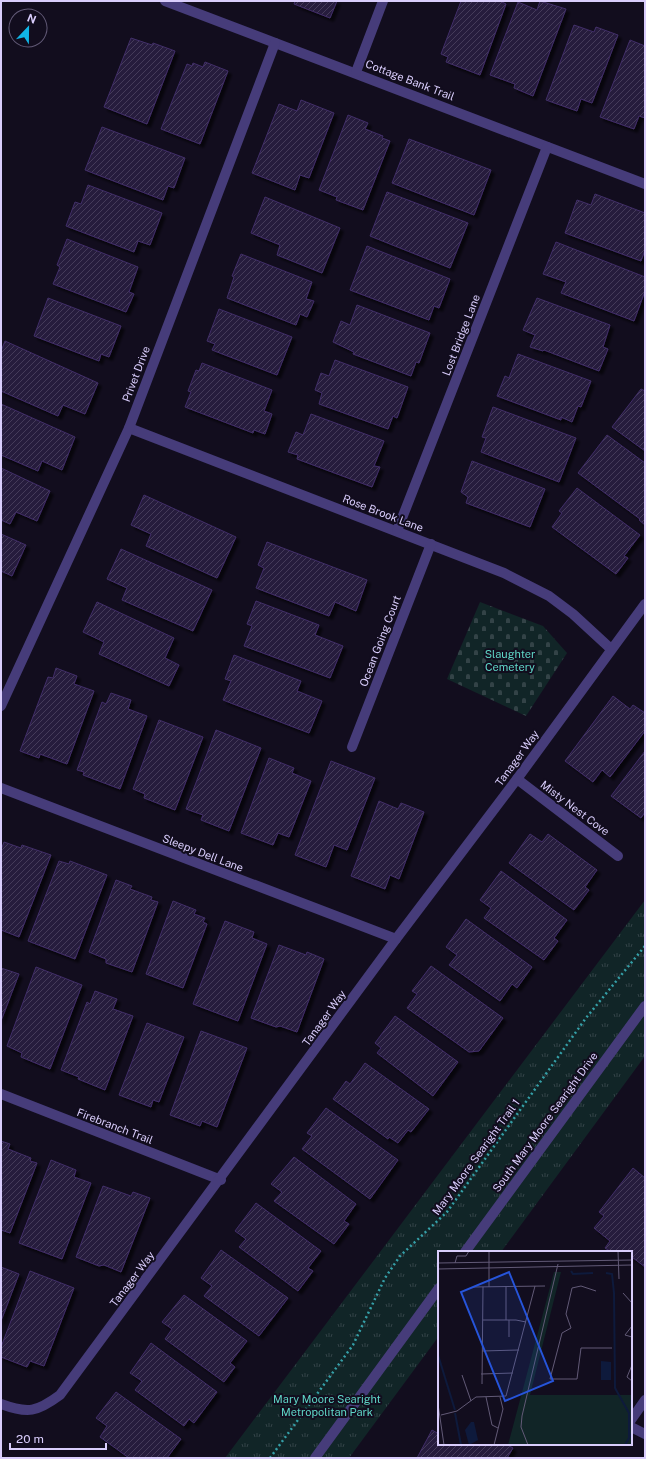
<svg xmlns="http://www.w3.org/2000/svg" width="646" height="1459" viewBox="0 0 646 1459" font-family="'Public Sans',sans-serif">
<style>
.cemetery{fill:url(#cemetery-stones)}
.park{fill:url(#park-tufts)}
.building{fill:url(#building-hatch);stroke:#412e68;filter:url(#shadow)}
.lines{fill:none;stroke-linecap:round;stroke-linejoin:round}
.path{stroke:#35a0a8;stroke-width:2.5;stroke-dasharray:2 3;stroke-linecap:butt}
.service{stroke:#463c7a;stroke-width:10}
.minor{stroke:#463c7a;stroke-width:10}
.labels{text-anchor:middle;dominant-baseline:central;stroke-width:4;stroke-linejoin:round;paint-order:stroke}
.street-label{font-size:11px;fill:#d9cdfc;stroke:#120d1e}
.park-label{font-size:11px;fill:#5fd6c7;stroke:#120d1e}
.inset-river{fill:none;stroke:#0e1a3c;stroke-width:2}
.inset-road{fill:none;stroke:#625a77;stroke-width:1}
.view{fill:#2654da;fill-opacity:0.15;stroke:#2654da;stroke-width:2}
.inset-edge{fill:none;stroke:#d9cdfc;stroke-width:2}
</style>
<defs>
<pattern id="cemetery-stones" width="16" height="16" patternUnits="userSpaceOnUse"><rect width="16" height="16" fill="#112527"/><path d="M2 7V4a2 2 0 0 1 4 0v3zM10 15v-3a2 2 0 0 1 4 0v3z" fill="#334347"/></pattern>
<pattern id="park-tufts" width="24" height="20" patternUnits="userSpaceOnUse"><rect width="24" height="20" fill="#112527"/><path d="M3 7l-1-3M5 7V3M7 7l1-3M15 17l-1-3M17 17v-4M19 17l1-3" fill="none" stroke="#334347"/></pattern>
<pattern id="building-hatch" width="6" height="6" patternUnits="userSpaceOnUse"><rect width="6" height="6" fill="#261b3d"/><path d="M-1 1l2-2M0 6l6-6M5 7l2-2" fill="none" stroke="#453b5a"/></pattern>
<filter id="shadow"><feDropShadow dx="3.5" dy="3.5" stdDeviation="1" flood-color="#0009"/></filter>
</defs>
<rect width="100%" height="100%" fill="#120d1e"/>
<path class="cemetery" d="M 480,602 L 543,626 L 567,653 L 526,716 L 447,679 Z"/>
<path class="park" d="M 645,900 L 645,1056 L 501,1252 L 439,1252 L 439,1336 L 349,1458 L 225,1458 Z"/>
<g class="building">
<path d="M 295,1 L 337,1 L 330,18 L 294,4 Z"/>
<path d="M 461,1 L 500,1 L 506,4 L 480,75 L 446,62 L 448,57 L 441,54 Z"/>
<path d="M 540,1 L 566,9 L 533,96 L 514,88 L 515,84 L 490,75 L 518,2 L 537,10 Z"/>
<path d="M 574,25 L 594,32 L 596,27 L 618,35 L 592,103 L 581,99 L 577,111 L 546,100 Z"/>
<path d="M 131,38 L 152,45 L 153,43 L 175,51 L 147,124 L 104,107 Z"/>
<path d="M 630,40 L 645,46 L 645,118 L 639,116 L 634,129 L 600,117 Z"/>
<path d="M 205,62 L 228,71 L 200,144 L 161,129 L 187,64 L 192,66 L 193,63 L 203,67 Z"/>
<path d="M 301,100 L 334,113 L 309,178 L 300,175 L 295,190 L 252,173 L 279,104 L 297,111 Z"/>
<path d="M 348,115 L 368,123 L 365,129 L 383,136 L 382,138 L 390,141 L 363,210 L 336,200 L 337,197 L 319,190 Z"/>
<path d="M 102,127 L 185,158 L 174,188 L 168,186 L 163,200 L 85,170 Z"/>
<path d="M 409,139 L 491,170 L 474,215 L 392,183 Z"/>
<path d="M 88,185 L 162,213 L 150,245 L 138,241 L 134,252 L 66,226 L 75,202 L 81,204 Z"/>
<path d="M 387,192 L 468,223 L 450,268 L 370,236 Z"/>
<path d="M 595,194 L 645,213 L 645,250 L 641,261 L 565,233 L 577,200 L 591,205 Z"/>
<path d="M 265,197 L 340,228 L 322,273 L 277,255 L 280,245 L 251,233 Z"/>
<path d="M 67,239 L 138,267 L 129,292 L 134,294 L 126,312 L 53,284 L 60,267 L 57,265 Z"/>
<path d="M 556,242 L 645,277 L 645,291 L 634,321 L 561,293 L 566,282 L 543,274 Z"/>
<path d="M 367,246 L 450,279 L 439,308 L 434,306 L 429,320 L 350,290 Z"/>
<path d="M 241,254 L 312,282 L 306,299 L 314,301 L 307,317 L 300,314 L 296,325 L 227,298 L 234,277 L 232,276 Z"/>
<path d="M 48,298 L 121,326 L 109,357 L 101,354 L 99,361 L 34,336 Z"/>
<path d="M 537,298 L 610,325 L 603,347 L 608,349 L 599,371 L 544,350 L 543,351 L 530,347 L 535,335 L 523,330 Z"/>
<path d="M 357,305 L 430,333 L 419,363 L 416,362 L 411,376 L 353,354 L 354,352 L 333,342 L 341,321 L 350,325 Z"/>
<path d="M 219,309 L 292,337 L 277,375 L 212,350 L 215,344 L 207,341 Z"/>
<path d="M 5,341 L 98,383 L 85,414 L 63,405 L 58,416 L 1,391 L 1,351 Z"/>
<path d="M 518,354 L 591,381 L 581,407 L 578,406 L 572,422 L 561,417 L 561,420 L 497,396 L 505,376 L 509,378 Z"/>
<path d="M 335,360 L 408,387 L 397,418 L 393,416 L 388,429 L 319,404 L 322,393 L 315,390 L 321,373 L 329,376 Z"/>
<path d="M 202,363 L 272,390 L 264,411 L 272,414 L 265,434 L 254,430 L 253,433 L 185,407 L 191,392 L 188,391 L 196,370 L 199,371 Z"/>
<path d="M 641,389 L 645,391 L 645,451 L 612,427 Z"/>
<path d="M 1,404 L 75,437 L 62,470 L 42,461 L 38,471 L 1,455 Z"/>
<path d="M 493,407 L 576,438 L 559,482 L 481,452 L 486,438 L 482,437 Z"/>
<path d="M 311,414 L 384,441 L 374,466 L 380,467 L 372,487 L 297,459 L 298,455 L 288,452 L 296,432 L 303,435 Z"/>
<path d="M 607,435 L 645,463 L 645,525 L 639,520 L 640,519 L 578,473 Z"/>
<path d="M 472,461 L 545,489 L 530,527 L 466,503 L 468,497 L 461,492 Z"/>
<path d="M 1,468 L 50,491 L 37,521 L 16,512 L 10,524 L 1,520 Z"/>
<path d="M 577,488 L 640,535 L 624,556 L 628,558 L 616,574 L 552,527 L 562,513 L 559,511 Z"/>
<path d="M 144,495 L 236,537 L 217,578 L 146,546 L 151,534 L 131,525 Z"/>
<path d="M 1,534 L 26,545 L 12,576 L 1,571 Z"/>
<path d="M 267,542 L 367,580 L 356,611 L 335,602 L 329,616 L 256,588 L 264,568 L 258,565 Z"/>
<path d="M 121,549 L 212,590 L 193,631 L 122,600 L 127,588 L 107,579 Z"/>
<path d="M 256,601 L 319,625 L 315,635 L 343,646 L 330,678 L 244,646 L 252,626 L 247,624 Z"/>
<path d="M 97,602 L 174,638 L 165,658 L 179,665 L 169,686 L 99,654 L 104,642 L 83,632 Z"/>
<path d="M 234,655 L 301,681 L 297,691 L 322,701 L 309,733 L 223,700 L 231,681 L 225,679 Z"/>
<path d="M 56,668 L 77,676 L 74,684 L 94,691 L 67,764 L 40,754 L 39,758 L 20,751 L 48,677 L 53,678 Z"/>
<path d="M 111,693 L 131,700 L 128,709 L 147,716 L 120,789 L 83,775 L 84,772 L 77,770 L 102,702 L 106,704 Z"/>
<path d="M 613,696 L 630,709 L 633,705 L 645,713 L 645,731 L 610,777 L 602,770 L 593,782 L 565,761 Z"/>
<path d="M 159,720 L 203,737 L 175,810 L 144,798 L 145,794 L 133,789 Z"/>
<path d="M 216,730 L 261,748 L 229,831 L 201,820 L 203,815 L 186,809 Z"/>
<path d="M 645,751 L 645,812 L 641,818 L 611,796 Z"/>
<path d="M 269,758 L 294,768 L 292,773 L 311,781 L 289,837 L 278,833 L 273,845 L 241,833 Z"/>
<path d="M 331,761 L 375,778 L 347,850 L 334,845 L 326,867 L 295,855 Z"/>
<path d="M 379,801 L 398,809 L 401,803 L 424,812 L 399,879 L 390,875 L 385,889 L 351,876 Z"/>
<path d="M 530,834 L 542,842 L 548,834 L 597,870 L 585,887 L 589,890 L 574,910 L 509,863 Z"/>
<path d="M 4,842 L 21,848 L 22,845 L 51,855 L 19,937 L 1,930 L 1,850 Z"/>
<path d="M 59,861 L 69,864 L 70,861 L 107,875 L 75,959 L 28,941 Z"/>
<path d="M 501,871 L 567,920 L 554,938 L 558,941 L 544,960 L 484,918 L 491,908 L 480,900 Z"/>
<path d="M 116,880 L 132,886 L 130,889 L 152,897 L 151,900 L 158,902 L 132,972 L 106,963 L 106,959 L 89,952 Z"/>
<path d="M 173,901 L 196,910 L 194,914 L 205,918 L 203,922 L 207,924 L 183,988 L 146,974 Z"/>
<path d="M 466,919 L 532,967 L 517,988 L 512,984 L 500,1001 L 449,965 L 457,955 L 446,947 Z"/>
<path d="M 225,921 L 254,932 L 252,938 L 267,944 L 238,1021 L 193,1004 Z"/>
<path d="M 279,945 L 306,955 L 307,952 L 324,959 L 297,1032 L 280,1026 L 276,1027 L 251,1018 Z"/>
<path d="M 431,966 L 503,1018 L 479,1051 L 469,1052 L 407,1008 L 417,994 L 412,991 Z"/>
<path d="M 36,967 L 82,985 L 50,1069 L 21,1057 L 22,1053 L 7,1046 Z"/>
<path d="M 1,968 L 19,974 L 1,1021 Z"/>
<path d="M 95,991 L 117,999 L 113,1009 L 133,1016 L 105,1090 L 78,1079 L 79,1077 L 61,1070 L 87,1002 L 90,1004 Z"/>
<path d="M 395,1016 L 458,1062 L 433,1096 L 377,1053 L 381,1048 L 375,1043 Z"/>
<path d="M 147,1023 L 184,1037 L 159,1102 L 153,1100 L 151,1107 L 119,1095 Z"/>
<path d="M 201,1031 L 247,1048 L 217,1127 L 202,1121 L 200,1126 L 170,1115 Z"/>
<path d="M 365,1063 L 429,1109 L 411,1132 L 408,1130 L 398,1143 L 389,1137 L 388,1139 L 333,1099 L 346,1081 L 350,1084 Z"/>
<path d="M 326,1108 L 398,1160 L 370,1199 L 302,1149 L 312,1136 L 307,1133 Z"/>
<path d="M 1,1141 L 10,1144 L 8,1149 L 31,1158 L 30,1161 L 37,1163 L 10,1233 L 1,1230 Z"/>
<path d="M 294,1157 L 356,1204 L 344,1221 L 349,1224 L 334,1244 L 274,1201 L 282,1192 L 271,1184 Z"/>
<path d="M 51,1160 L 76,1170 L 74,1177 L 91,1183 L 62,1259 L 19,1243 Z"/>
<path d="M 633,1168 L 645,1178 L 645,1267 L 632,1257 L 631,1259 L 631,1252 L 611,1252 L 605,1248 L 610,1241 L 594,1228 L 604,1216 L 599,1212 Z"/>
<path d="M 103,1186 L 131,1196 L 133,1192 L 150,1198 L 121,1272 L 104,1265 L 99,1266 L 76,1257 Z"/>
<path d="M 256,1203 L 321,1251 L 308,1268 L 313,1271 L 298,1291 L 239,1247 L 246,1239 L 235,1231 Z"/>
<path d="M 221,1250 L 288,1298 L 259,1336 L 204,1296 L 212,1286 L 201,1278 Z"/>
<path d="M 1,1267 L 19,1274 L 1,1321 Z"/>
<path d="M 30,1271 L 74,1288 L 44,1366 L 30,1361 L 27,1367 L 1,1357 L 1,1347 Z"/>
<path d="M 184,1295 L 247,1341 L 230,1363 L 235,1367 L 224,1382 L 165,1339 L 172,1329 L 162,1322 Z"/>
<path d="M 151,1343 L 217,1392 L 194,1423 L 189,1419 L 184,1426 L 135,1390 L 142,1381 L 130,1373 Z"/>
<path d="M 116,1392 L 181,1439 L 167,1458 L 129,1458 L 100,1437 L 107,1426 L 96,1418 Z"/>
<path d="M 432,1430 L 439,1434 L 439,1444 L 506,1444 L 513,1448 L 507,1458 L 417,1458 Z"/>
</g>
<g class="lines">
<path class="path" d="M 270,1458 L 353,1345 L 385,1278 L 400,1256 L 447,1212 L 586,1018 L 645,946"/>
<g class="service">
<path d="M 631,1420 L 645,1400"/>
<path d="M 631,1427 L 645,1434"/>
</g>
<g class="minor">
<path d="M 165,1 L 645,184"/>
<path d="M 356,72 L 383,1"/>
<path d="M 129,428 L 504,573 L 549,596 L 573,614 L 611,649"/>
<path d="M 397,531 L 547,147"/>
<path d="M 1,706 L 129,428 L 275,43"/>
<path d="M 352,747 L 431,544"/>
<path d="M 517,779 L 618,856"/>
<path d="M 1,788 L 396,939"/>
<path d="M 1,1094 L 221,1180"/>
<path d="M 465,1252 L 645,1006"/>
<path d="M 1,1404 C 28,1414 37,1412 60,1395 L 396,939 L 517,779 L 645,604"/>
<path d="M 315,1458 L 439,1288"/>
</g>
</g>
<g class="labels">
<g class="street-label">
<text transform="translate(410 80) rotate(21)">Cottage Bank Trail</text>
<text transform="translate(461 335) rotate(-69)">Lost Bridge Lane</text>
<text transform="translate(136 374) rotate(-69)">Privet Drive</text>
<text transform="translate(383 513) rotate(21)">Rose Brook Lane</text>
<text transform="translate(380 641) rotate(-69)">Ocean Going Court</text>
<text transform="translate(517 758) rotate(-54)">Tanager Way</text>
<text transform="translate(575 808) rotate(37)">Misty Nest Cove</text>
<text transform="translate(203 853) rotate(21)">Sleepy Dell Lane</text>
<text transform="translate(324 1018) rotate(-54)">Tanager Way</text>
<text transform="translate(545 1122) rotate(-54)">South Mary Moore Searight Drive</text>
<text transform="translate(115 1126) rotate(21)">Firebranch Trail</text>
<text transform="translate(476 1157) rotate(-54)">Mary Moore Searight Trail 1</text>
<text transform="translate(132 1279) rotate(-53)">Tanager Way</text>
</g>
<g class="park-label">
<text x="510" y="654">Slaughter<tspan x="510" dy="13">Cemetery</tspan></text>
<text x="327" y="1399">Mary Moore Searight<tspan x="327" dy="13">Metropolitan Park</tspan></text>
</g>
</g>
<g transform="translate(438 1251)">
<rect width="194" height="194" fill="#120d1e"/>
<path d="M 116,21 L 123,21 L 92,144 L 194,144 L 194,194 L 70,194 Z" fill="#112527"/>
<path d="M 163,110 L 173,111 L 173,129 L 163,129 ZM 33,171 L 36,171 L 40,189 L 31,194 L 27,179 Z" fill="#0e1a3c"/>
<path class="inset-river" d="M 133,20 L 135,23 L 155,22M 168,22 L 174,23 L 176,42 L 177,137 L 191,162 L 191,187M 0,104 L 17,159M 17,162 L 23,194M 187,194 L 194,182"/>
<path class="inset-road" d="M 51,0 L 51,36M 180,0 L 181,28M 0,12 L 194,9M 17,12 L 19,5 L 28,5 L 31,0M 0,18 L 194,14M 68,35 L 68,69M 35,36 L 107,35M 158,40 L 143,35 L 134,37 L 128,63 L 133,77 L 124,82 L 112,128 L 139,128 L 143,97 L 174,97M 185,42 L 194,52M 45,69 L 78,69 L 88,71M 71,69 L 71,86M 194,75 L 187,84 L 194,86M 44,100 L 81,99M 194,114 L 189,126 L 194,130M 43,123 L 75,122M 24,124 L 33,150M 44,133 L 45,36M 48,146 L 54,174 L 60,177M 0,153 L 6,194M 3,164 L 19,160 L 38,146 L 68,145 L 97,35M 56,194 L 65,158 L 62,146M 90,194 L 83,176 L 84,165 L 120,13"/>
<path class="view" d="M 71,21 L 115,130 L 67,150 L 23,41 Z"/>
<rect width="194" height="194" class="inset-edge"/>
</g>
<rect width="646" height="1459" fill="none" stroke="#d9cdfc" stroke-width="4"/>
<g transform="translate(28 28) rotate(22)"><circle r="19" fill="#120d1e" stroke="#625a77"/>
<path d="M0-3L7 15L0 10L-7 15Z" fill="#10b5e6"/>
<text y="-6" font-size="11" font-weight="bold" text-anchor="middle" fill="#d9cdfc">N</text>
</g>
<path d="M10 1443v6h96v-6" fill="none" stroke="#d9cdfc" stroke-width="2"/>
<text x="16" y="1443" font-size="12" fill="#d9cdfc" stroke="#120d1e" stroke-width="3" paint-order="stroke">20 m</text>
</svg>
